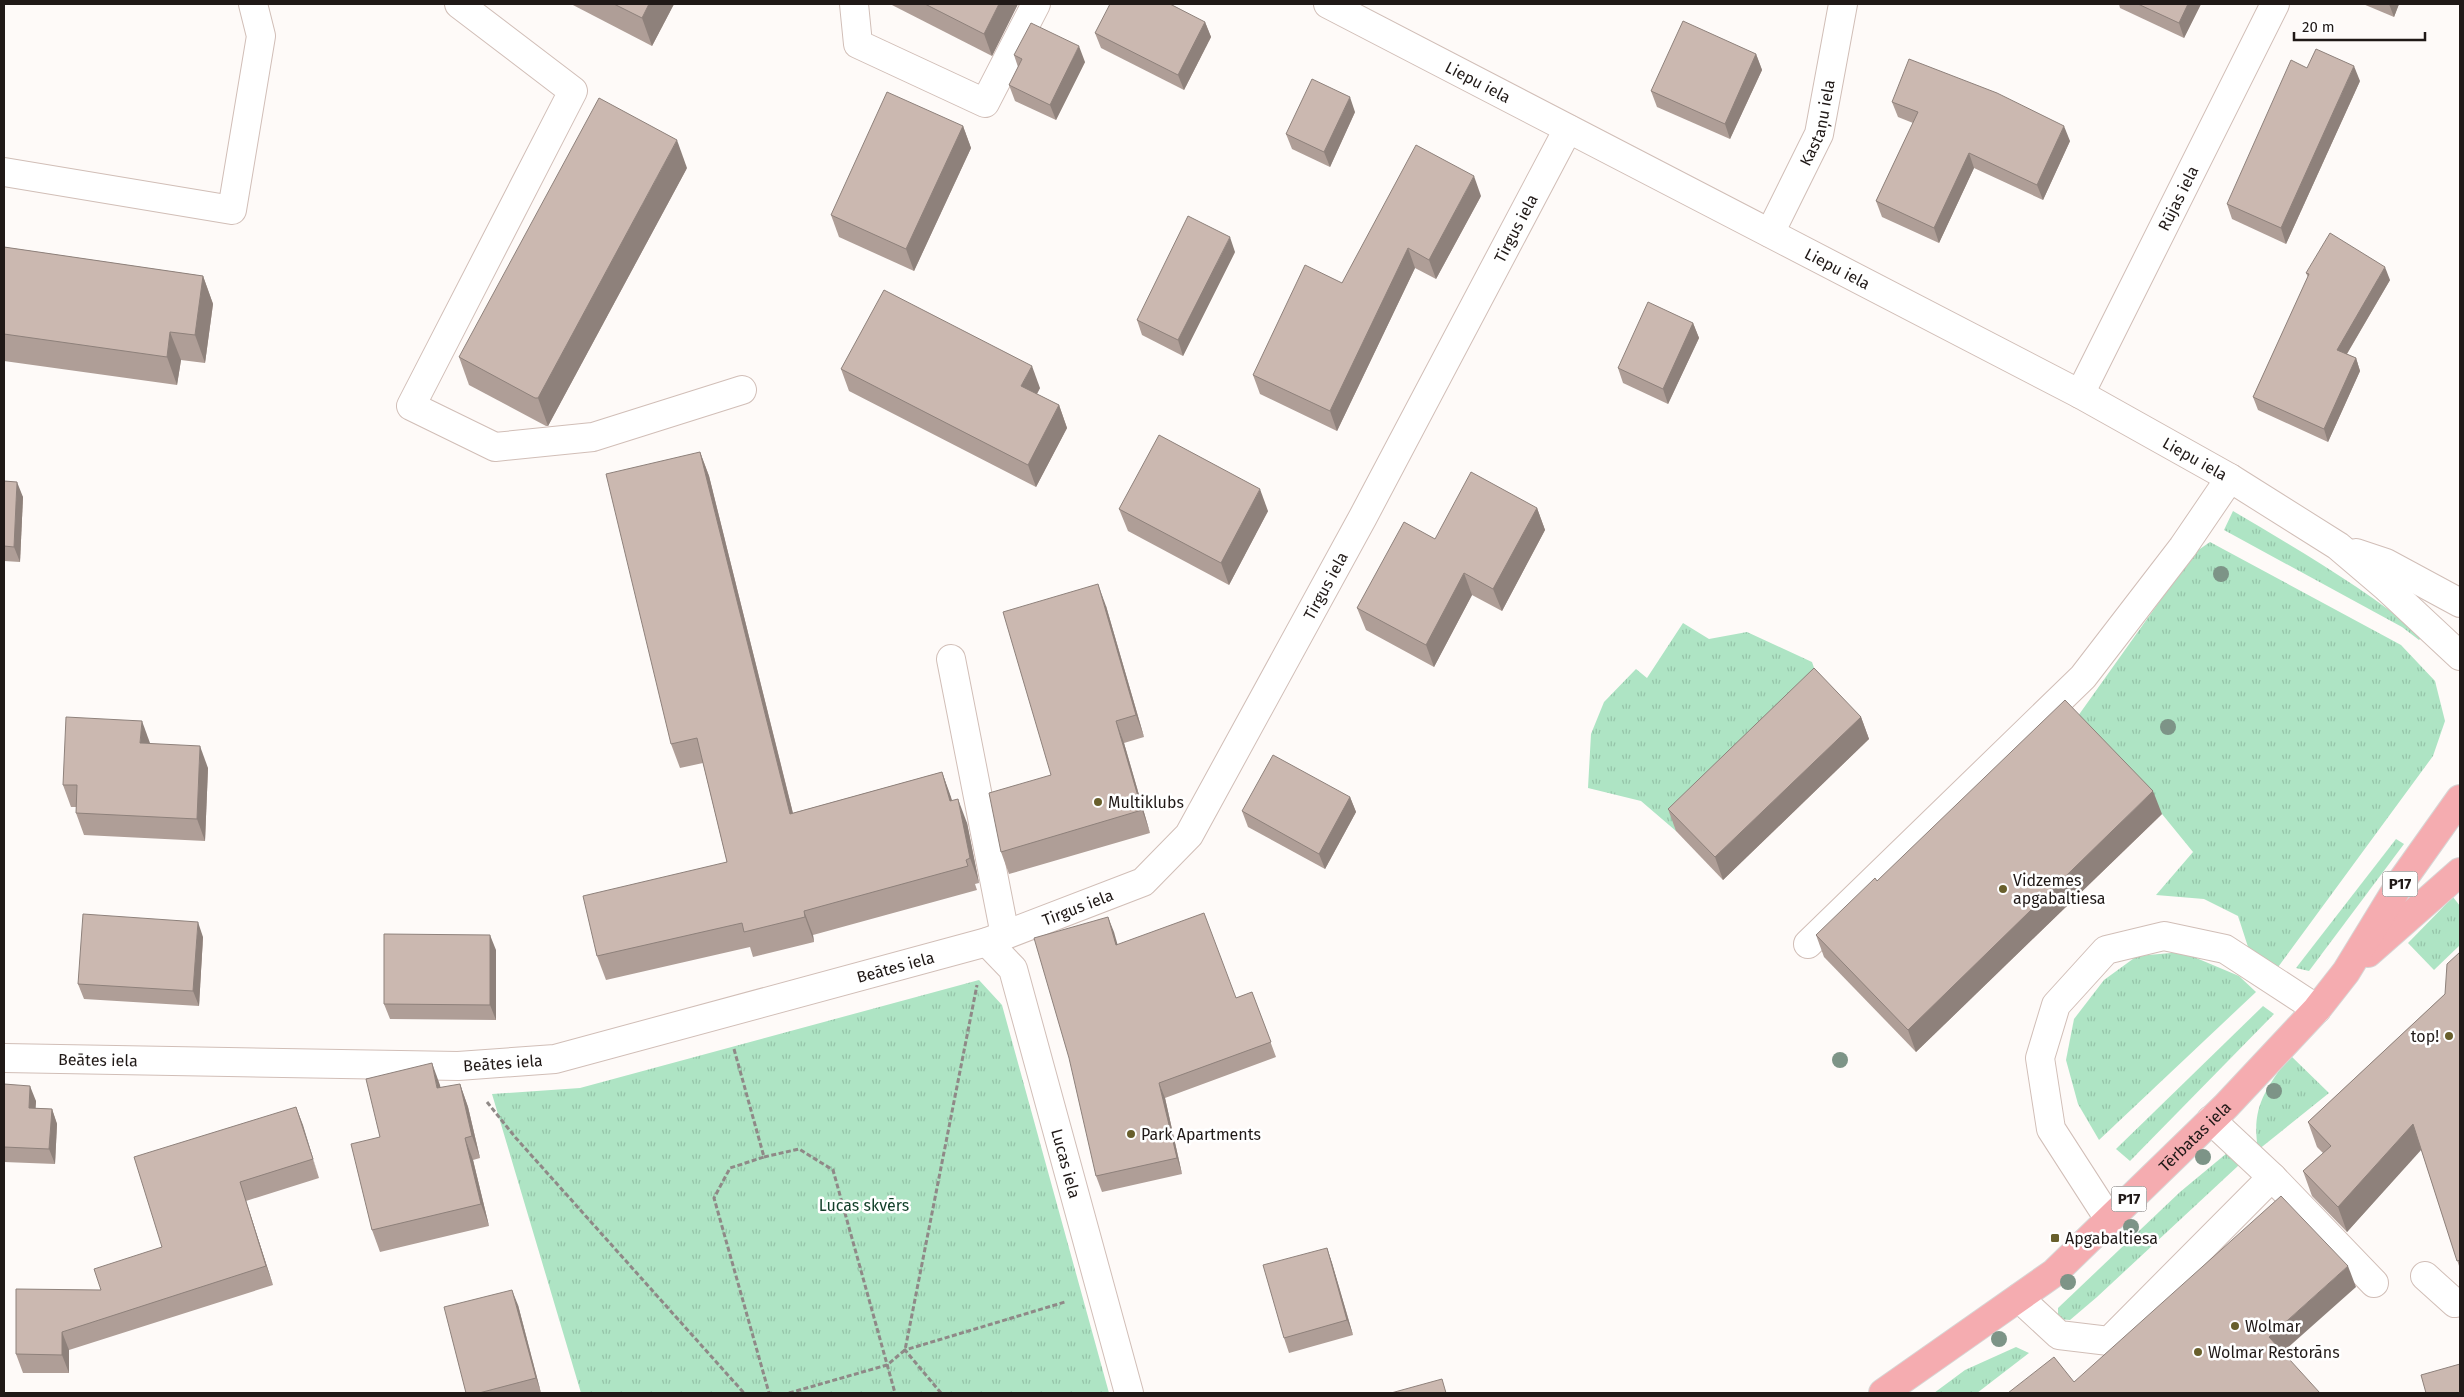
<svg xmlns="http://www.w3.org/2000/svg" width="2464" height="1397" viewBox="0 0 2464 1397" font-family="'Fira Sans',sans-serif">
<style>
.grass{fill:url(#grass-tufts)}
.lines{fill:none;stroke-linecap:round;stroke-linejoin:round}
.minor-casing{stroke:#d1beb7;stroke-width:30}
.major-casing{stroke:#d7d6d5;stroke-width:30}
.path{stroke:#8f8987;stroke-width:3;stroke-dasharray:5 2.5;stroke-linecap:butt}
.minor{stroke:#fff;stroke-width:28}
.major{stroke:#f5acb0;stroke-width:28}
.tree{fill:#7d9487}
.wall{fill:#af9e97}
.shaded-wall{fill:#8e817b}
.building{fill:#cbb8b0;stroke:#8e817b}
.poi-dot{fill:#685f2c;stroke:#fff;stroke-width:2}
.labels{text-anchor:middle;dominant-baseline:central;stroke-width:5;stroke-linejoin:round;paint-order:stroke}
.shield{fill:#fff;stroke:#635e5d;stroke-width:1}
.shield-label{font-size:15px;font-weight:bold;fill:#201917}
.street-label{font-size:16px;fill:#201917;stroke:#fff}
.poi-label{font-size:16px;fill:#201917;stroke:#fff;text-anchor:start}
.park-label{font-size:16px;fill:#13402a;stroke:#fff}
</style>
<defs>
<pattern id="grass-tufts" width="24" height="20" patternUnits="userSpaceOnUse" patternTransform="scale(1.25)"><rect width="24" height="20" fill="#aee4c4"/><path d="M3 7l-1-3M5 7V3M7 7l1-3M15 17l-1-3M17 17v-4M19 17l1-3" fill="none" stroke="#95c3a8"/></pattern>
</defs>
<rect width="100%" height="100%" fill="#fefaf8"/>
<g class="grass">
<path d="M 2233,511 C 2299,550 2364,588 2423,636 L 2419,640 L 2402,627 L 2224,530 Z"/>
<path d="M 2210,542 L 2401,645 L 2435,681 L 2445,721 L 2433,756 L 2273,974 L 2249,950 L 2238,916 L 2204,899 L 2156,895 L 2193,852 L 2162,814 L 2073,723 L 2194,553 Z"/>
<path d="M 1683,623 L 1709,639 L 1747,632 L 1812,662 L 1822,691 L 1676,831 L 1641,801 L 1588,788 L 1591,734 L 1604,702 L 1636,669 L 1647,678 Z"/>
<path d="M 2396,839 L 2404,844 L 2309,971 L 2296,968 Z"/>
<path d="M 2453,897 L 2460,906 L 2460,945 L 2434,970 L 2408,943 Z"/>
<path d="M 2182,952 L 2239,976 L 2256,992 L 2099,1140 L 2078,1104 L 2066,1060 L 2074,1019 L 2104,980 L 2137,956 Z"/>
<path d="M 979,980 L 1002,1005 L 1109,1393 L 581,1393 L 492,1094 L 580,1088 Z"/>
<path d="M 2263,1006 L 2274,1014 L 2130,1161 L 2116,1149 Z"/>
<path d="M 2290,1055 L 2329,1093 L 2258,1150 C 2251,1105 2266,1090 2290,1055 Z"/>
<path d="M 2227,1153 L 2239,1165 L 2097,1297 L 2070,1320 L 2058,1319 L 2058,1308 L 2180,1192 Z"/>
<path d="M 2016,1347 L 2029,1353 L 1977,1393 L 1934,1393 L 1965,1370 Z"/>
</g>
<g class="lines">
<g class="minor-casing">
<g id="minor">
<path d="M 459,4 L 573,91 L 411,406 L 495,447 L 593,437 L 742,390"/>
<path d="M 854,4 L 858,44 L 985,103 L 1036,4"/>
<path id="s1" d="M 1328,4 L 2080,394 L 2230,478 L 2338,546 L 2385,586 L 2460,656"/>
<path d="M 4,172 L 232,210 L 261,36 L 253,4"/>
<path id="s2" d="M 1770,233 L 1819,134 L 1843,4"/>
<path id="s3" d="M 2080,394 L 2275,4"/>
<path d="M 2356,553 L 2386,563 L 2460,603"/>
<path d="M 951,659 L 1005,935"/>
<path id="s4" d="M 987,942 L 1013,969 L 1129,1393"/>
<path d="M 1808,944 L 2083,677 L 2183,547 L 2230,478"/>
<path id="s5" d="M 4,1058 L 458,1066 L 555,1059 L 987,942 L 1143,882 L 1189,835 L 1363,517 L 1568,129"/>
<path d="M 2272,1177 L 2374,1283"/>
<path d="M 2109,1219 L 2051,1129 L 2040,1058 L 2056,1005 L 2106,950 L 2164,936 L 2225,949 L 2317,1009"/>
<path d="M 2425,1276 L 2455,1303 L 2460,1302"/>
<path d="M 2019,1298 L 2059,1335 L 2109,1341 L 2272,1177 L 2211,1120"/>
</g>
</g>
<g class="major-casing">
<g id="major">
<path d="M 2368,953 L 2460,872"/>
<path id="s6" d="M 1883,1393 L 2054,1273 L 2226,1106 L 2317,1009 L 2346,972 L 2401,882 L 2460,799"/>
</g>
</g>
<g class="path">
<path d="M 734,1049 L 764,1157 L 730,1168 L 714,1198 L 769,1393"/>
<path d="M 487,1102 L 515,1137 L 744,1393"/>
<path d="M 764,1157 L 799,1149 L 833,1170 L 895,1393"/>
<path d="M 789,1393 L 887,1365 L 905,1350 L 977,985"/>
<path d="M 941,1393 L 905,1350 L 1065,1302"/>
</g>
<use href="#minor" class="minor"/>
<use href="#major" class="major"/>
</g>
<g class="tree">
<circle cx="2221" cy="574" r="8"/>
<circle cx="2168" cy="727" r="8"/>
<circle cx="1840" cy="1060" r="8"/>
<circle cx="2274" cy="1091" r="8"/>
<circle cx="2203" cy="1157" r="8"/>
<circle cx="2131" cy="1227" r="8"/>
<circle cx="2068" cy="1282" r="8"/>
<circle cx="1999" cy="1339" r="8"/>
</g>
<g class="wall">
<path d="M 571,4 L 674,4 L 652,46 Z"/>
<path d="M 890,4 L 1018,4 L 992,56 Z"/>
<path d="M 2119,4 L 2201,4 L 2184,38 L 2120,8 Z"/>
<path d="M 2363,4 L 2399,4 L 2394,17 Z"/>
<path d="M 1205,22 L 1211,37 L 1184,90 L 1101,48 L 1095,33 Z"/>
<path d="M 1756,54 L 1762,70 L 1730,139 L 1657,107 L 1651,91 Z"/>
<path d="M 1014,55 L 1085,62 L 1056,120 L 1015,101 L 1009,85 L 1018,67 Z"/>
<path d="M 2360,81 L 2286,244 L 2232,219 L 2227,204 Z"/>
<path d="M 1892,102 L 2070,141 L 2043,200 L 1974,168 L 1939,243 L 1882,217 L 1876,201 L 1913,123 L 1898,117 Z"/>
<path d="M 1355,112 L 1330,167 L 1292,149 L 1286,134 Z"/>
<path d="M 963,126 L 971,148 L 914,271 L 839,237 L 831,215 Z"/>
<path d="M 687,168 L 548,426 L 546,426 L 469,385 L 459,357 Z"/>
<path d="M 1481,196 L 1436,279 L 1415,268 L 1337,431 L 1260,394 L 1253,375 L 1342,283 Z"/>
<path d="M 4,247 L 203,276 L 213,304 L 205,363 L 181,360 L 177,385 L 4,361 Z"/>
<path d="M 1235,252 L 1183,356 L 1142,335 L 1137,320 Z"/>
<path d="M 2306,273 L 2390,280 L 2347,354 L 2356,358 L 2360,371 L 2328,442 L 2258,410 L 2253,397 L 2308,277 Z"/>
<path d="M 1693,323 L 1699,338 L 1668,404 L 1623,383 L 1618,368 Z"/>
<path d="M 841,369 L 1040,388 L 1037,394 L 1059,405 L 1067,428 L 1036,487 L 849,391 Z"/>
<path d="M 700,452 L 709,476 L 793,813 L 942,772 L 952,801 L 967,823 L 979,883 L 975,884 L 977,890 L 813,935 L 814,942 L 753,957 L 750,947 L 606,980 L 597,956 L 727,862 L 703,763 L 680,768 L 671,744 Z"/>
<path d="M 4,481 L 23,497 L 20,562 L 4,561 Z"/>
<path d="M 1537,508 L 1545,530 L 1502,611 L 1472,595 L 1434,667 L 1366,630 L 1357,608 L 1435,539 Z"/>
<path d="M 1119,509 L 1268,511 L 1229,585 L 1128,531 Z"/>
<path d="M 1106,606 L 1144,737 L 1124,743 L 1150,833 L 1009,874 L 1001,852 L 1051,775 Z"/>
<path d="M 1861,717 L 1869,739 L 1723,880 L 1676,831 L 1668,809 Z"/>
<path d="M 150,743 L 208,768 L 205,841 L 84,835 L 76,813 L 76,807 L 71,807 L 63,785 Z"/>
<path d="M 1350,797 L 1356,812 L 1325,869 L 1248,827 L 1242,811 Z"/>
<path d="M 2162,814 L 1916,1052 L 1824,957 L 1816,935 Z"/>
<path d="M 1108,917 L 1117,945 L 1236,998 L 1252,992 L 1276,1057 L 1165,1098 L 1182,1174 L 1102,1192 L 1096,1176 Z"/>
<path d="M 203,937 L 199,1006 L 84,999 L 78,984 Z"/>
<path d="M 496,950 L 496,1020 L 390,1019 L 384,1004 Z"/>
<path d="M 2460,952 L 2460,1269 L 2421,1149 L 2347,1232 L 2312,1196 L 2303,1171 L 2323,1153 L 2317,1147 L 2308,1122 L 2445,994 Z"/>
<path d="M 4,1084 L 36,1101 L 35,1108 L 52,1109 L 57,1124 L 55,1164 L 4,1162 Z"/>
<path d="M 460,1084 L 468,1107 L 480,1158 L 473,1160 L 489,1226 L 380,1252 L 372,1230 L 380,1137 Z"/>
<path d="M 296,1107 L 319,1178 L 246,1201 L 273,1285 L 69,1350 L 69,1373 L 23,1373 L 16,1354 L 101,1290 L 162,1247 Z"/>
<path d="M 1327,1248 L 1332,1263 L 1353,1335 L 1289,1353 L 1284,1338 Z"/>
<path d="M 518,1305 L 541,1393 L 466,1393 Z"/>
</g>
<g class="shaded-wall">
<path d="M 649,4 L 674,4 L 652,46 L 642,18 Z"/>
<path d="M 999,4 L 1018,4 L 992,56 L 984,34 Z"/>
<path d="M 2188,4 L 2201,4 L 2184,38 L 2179,23 Z"/>
<path d="M 2389,4 L 2399,4 L 2394,17 Z"/>
<path d="M 1205,22 L 1211,37 L 1184,90 L 1178,75 Z"/>
<path d="M 1079,46 L 1085,62 L 1056,120 L 1050,105 Z"/>
<path d="M 1756,54 L 1762,70 L 1730,139 L 1725,124 Z"/>
<path d="M 2354,66 L 2360,81 L 2286,244 L 2281,228 Z"/>
<path d="M 1350,97 L 1355,112 L 1330,167 L 1324,152 Z"/>
<path d="M 963,126 L 971,148 L 914,271 L 906,249 Z"/>
<path d="M 2064,126 L 2070,141 L 2043,200 L 2037,185 Z"/>
<path d="M 677,140 L 687,168 L 548,426 L 538,398 Z"/>
<path d="M 1969,153 L 1974,168 L 1939,243 L 1934,228 Z"/>
<path d="M 1474,176 L 1481,196 L 1436,279 L 1429,260 Z"/>
<path d="M 1230,237 L 1235,252 L 1183,356 L 1178,340 Z"/>
<path d="M 1408,248 L 1415,268 L 1337,431 L 1330,411 Z"/>
<path d="M 2385,267 L 2390,280 L 2342,362 L 2337,350 Z"/>
<path d="M 203,276 L 213,304 L 205,363 L 195,335 Z"/>
<path d="M 1693,323 L 1699,338 L 1668,404 L 1663,389 Z"/>
<path d="M 170,332 L 181,360 L 177,385 L 167,357 Z"/>
<path d="M 2356,358 L 2360,371 L 2328,442 L 2324,429 Z"/>
<path d="M 1032,366 L 1040,388 L 1029,408 L 1021,386 Z"/>
<path d="M 1059,405 L 1067,428 L 1036,487 L 1028,465 Z"/>
<path d="M 700,452 L 709,476 L 799,838 L 790,814 Z"/>
<path d="M 17,482 L 23,497 L 20,562 L 14,547 Z"/>
<path d="M 1260,489 L 1268,511 L 1229,585 L 1221,563 Z"/>
<path d="M 1537,508 L 1545,530 L 1502,611 L 1493,589 Z"/>
<path d="M 1464,573 L 1472,595 L 1434,667 L 1426,645 Z"/>
<path d="M 1098,584 L 1106,606 L 1144,737 L 1136,715 Z"/>
<path d="M 1861,717 L 1869,739 L 1723,880 L 1715,857 Z"/>
<path d="M 142,721 L 150,743 L 140,743 Z"/>
<path d="M 1116,721 L 1124,743 L 1150,833 L 1142,810 Z"/>
<path d="M 200,746 L 208,768 L 205,841 L 197,819 Z"/>
<path d="M 942,772 L 951,797 L 959,826 L 950,801 Z"/>
<path d="M 2153,791 L 2162,814 L 1916,1052 L 1908,1030 Z"/>
<path d="M 1350,797 L 1356,812 L 1325,869 L 1319,854 Z"/>
<path d="M 958,799 L 967,823 L 979,883 L 970,858 Z"/>
<path d="M 804,911 L 813,935 L 814,942 L 805,917 Z"/>
<path d="M 1108,917 L 1114,932 L 1122,960 L 1116,945 Z"/>
<path d="M 198,922 L 203,937 L 199,1006 L 193,991 Z"/>
<path d="M 490,935 L 496,950 L 496,1020 L 490,1005 Z"/>
<path d="M 432,1063 L 440,1085 L 445,1110 L 437,1088 Z"/>
<path d="M 1159,1083 L 1165,1098 L 1182,1174 L 1177,1158 Z"/>
<path d="M 460,1084 L 468,1107 L 480,1158 L 472,1136 Z"/>
<path d="M 30,1086 L 36,1101 L 35,1123 L 29,1108 Z"/>
<path d="M 296,1107 L 303,1125 L 319,1178 L 313,1159 Z"/>
<path d="M 52,1109 L 57,1124 L 55,1164 L 49,1149 Z"/>
<path d="M 2413,1124 L 2422,1149 L 2347,1232 L 2338,1207 Z"/>
<path d="M 465,1138 L 473,1160 L 489,1226 L 481,1204 Z"/>
<path d="M 240,1182 L 246,1201 L 273,1285 L 266,1266 Z"/>
<path d="M 1327,1248 L 1332,1263 L 1353,1335 L 1347,1320 Z"/>
<path d="M 2348,1266 L 2356,1287 L 2276,1358 L 2269,1337 Z"/>
<path d="M 512,1290 L 518,1305 L 541,1393 L 536,1378 Z"/>
<path d="M 62,1332 L 69,1350 L 69,1373 L 62,1355 Z"/>
</g>
<g class="building">
<path d="M 614,4 L 649,4 L 642,18 Z"/>
<path d="M 925,4 L 999,4 L 984,34 Z"/>
<path d="M 1110,4 L 1170,4 L 1205,22 L 1178,75 L 1095,33 Z"/>
<path d="M 2138,4 L 2188,4 L 2179,23 Z"/>
<path d="M 1683,21 L 1756,54 L 1725,124 L 1651,91 Z"/>
<path d="M 1031,23 L 1079,46 L 1050,105 L 1009,85 L 1022,59 L 1014,55 Z"/>
<path d="M 2316,49 L 2354,66 L 2281,228 L 2227,204 L 2291,60 L 2307,68 Z"/>
<path d="M 1909,59 L 1997,93 L 2064,126 L 2037,185 L 1969,153 L 1934,228 L 1876,201 L 1918,112 L 1892,102 Z"/>
<path d="M 1312,79 L 1350,97 L 1324,152 L 1286,134 Z"/>
<path d="M 887,92 L 963,126 L 906,249 L 831,215 Z"/>
<path d="M 599,98 L 677,140 L 538,398 L 535,398 L 459,357 Z"/>
<path d="M 1416,145 L 1474,176 L 1429,260 L 1408,248 L 1330,411 L 1253,375 L 1305,265 L 1342,283 Z"/>
<path d="M 1188,216 L 1230,237 L 1178,340 L 1137,320 Z"/>
<path d="M 2330,233 L 2385,267 L 2337,350 L 2356,358 L 2324,429 L 2253,397 L 2309,274 L 2306,273 Z"/>
<path d="M 4,247 L 203,276 L 195,335 L 170,332 L 167,357 L 4,334 Z"/>
<path d="M 884,290 L 1032,366 L 1021,386 L 1059,405 L 1028,465 L 841,369 Z"/>
<path d="M 1648,302 L 1693,323 L 1663,389 L 1618,368 Z"/>
<path d="M 1159,435 L 1260,489 L 1221,563 L 1119,509 Z"/>
<path d="M 700,452 L 790,814 L 942,772 L 950,801 L 958,799 L 970,858 L 966,860 L 968,866 L 804,911 L 805,917 L 744,932 L 742,923 L 597,956 L 583,896 L 727,862 L 697,738 L 671,744 L 606,474 Z"/>
<path d="M 1471,472 L 1537,508 L 1493,589 L 1464,573 L 1426,645 L 1357,608 L 1404,522 L 1435,539 Z"/>
<path d="M 4,481 L 17,482 L 14,547 L 4,546 Z"/>
<path d="M 1098,584 L 1136,715 L 1116,721 L 1142,810 L 1001,852 L 989,793 L 1051,775 L 1003,612 Z"/>
<path d="M 1814,668 L 1861,717 L 1715,857 L 1668,809 Z"/>
<path d="M 2065,700 L 2153,791 L 1908,1030 L 1816,935 L 1875,878 L 1877,881 Z"/>
<path d="M 66,717 L 142,721 L 140,743 L 200,746 L 197,819 L 76,813 L 77,785 L 63,785 Z"/>
<path d="M 1273,755 L 1350,797 L 1319,854 L 1242,811 Z"/>
<path d="M 1204,913 L 1236,998 L 1252,992 L 1271,1042 L 1159,1083 L 1177,1158 L 1096,1176 L 1069,1058 L 1034,938 L 1108,917 L 1116,945 Z"/>
<path d="M 83,914 L 198,922 L 193,991 L 78,984 Z"/>
<path d="M 384,934 L 490,935 L 490,1005 L 384,1004 Z"/>
<path d="M 2460,952 L 2460,1260 L 2457,1261 L 2413,1124 L 2338,1207 L 2303,1171 L 2331,1146 L 2308,1122 L 2445,994 L 2447,964 Z"/>
<path d="M 432,1063 L 437,1088 L 460,1084 L 472,1136 L 465,1138 L 481,1204 L 372,1230 L 351,1144 L 380,1137 L 366,1079 Z"/>
<path d="M 4,1084 L 30,1086 L 29,1108 L 52,1109 L 49,1149 L 4,1147 Z"/>
<path d="M 296,1107 L 313,1159 L 240,1182 L 266,1266 L 62,1332 L 62,1355 L 16,1354 L 16,1289 L 101,1290 L 94,1269 L 162,1247 L 134,1157 Z"/>
<path d="M 2281,1196 L 2348,1266 L 2269,1337 L 2320,1393 L 2008,1393 L 2054,1357 L 2074,1382 Z"/>
<path d="M 1327,1248 L 1347,1320 L 1284,1338 L 1263,1265 Z"/>
<path d="M 512,1290 L 536,1378 L 479,1393 L 466,1393 L 444,1307 Z"/>
<path d="M 2460,1364 L 2460,1393 L 2426,1393 L 2421,1375 Z"/>
<path d="M 1442,1379 L 1446,1393 L 1391,1393 Z"/>
</g>
<g class="poi-dot">
<circle cx="1098" cy="802" r="5"/>
<circle cx="2003" cy="889" r="5"/>
<circle cx="2449" cy="1036" r="5"/>
<circle cx="1131" cy="1134" r="5"/>
<rect x="2050" y="1233" width="10" height="10" rx="2.5"/>
<circle cx="2235" cy="1326" r="5"/>
<circle cx="2198" cy="1352" r="5"/>
</g>
<g class="labels">
<g class="shield">
<rect x="2382.5" y="871.5" width="35" height="25" rx="4"/>
<rect x="2111.5" y="1186.5" width="35" height="25" rx="4"/>
</g>
<g class="shield-label">
<text x="2400" y="884">P17</text>
<text x="2129" y="1199">P17</text>
</g>
<g class="street-label">
<text stroke="none"><textPath href="#s1" startOffset="169">Liepu iela</textPath></text>
<text stroke="none"><textPath href="#s2" startOffset="121">Kastaņu iela</textPath></text>
<text stroke="none"><textPath href="#s3" startOffset="219">Rūjas iela</textPath></text>
<text stroke="none"><textPath href="#s5" startOffset="1921">Tirgus iela</textPath></text>
<text stroke="none"><textPath href="#s1" startOffset="574">Liepu iela</textPath></text>
<text stroke="none"><textPath href="#s1" startOffset="979">Liepu iela</textPath></text>
<text stroke="none"><textPath href="#s5" startOffset="1516">Tirgus iela</textPath></text>
<text stroke="none"><textPath href="#s5" startOffset="1096">Tirgus iela</textPath></text>
<text stroke="none"><textPath href="#s5" startOffset="904">Beātes iela</textPath></text>
<text stroke="none"><textPath href="#s5" startOffset="94">Beātes iela</textPath></text>
<text stroke="none"><textPath href="#s5" startOffset="499">Beātes iela</textPath></text>
<text stroke="none"><textPath href="#s6" startOffset="405">Tērbatas iela</textPath></text>
<text stroke="none"><textPath href="#s4" startOffset="239">Lucas iela</textPath></text>
</g>
<g class="poi-label">
<text x="1108" y="802">Multiklubs</text>
<text x="2013" y="880">Vidzemes<tspan x="2013" dy="18">apgabaltiesa</tspan></text>
<text x="2439" y="1036" text-anchor="end">top!</text>
<text x="1141" y="1134">Park Apartments</text>
<text x="2065" y="1238">Apgabaltiesa</text>
<text x="2245" y="1326">Wolmar</text>
<text x="2208" y="1352">Wolmar Restorāns</text>
</g>
<g class="park-label">
<text x="864" y="1205">Lucas skvērs</text>
</g>
</g>
<rect width="2464" height="1397" fill="none" stroke="#201917" stroke-width="10"/>
<path d="M2294 32v8h131v-8" fill="none" stroke="#201917" stroke-width="2.5"/>
<text x="2302" y="32" font-size="15" fill="#201917" stroke="#ffffff" stroke-width="4" paint-order="stroke">20 m</text>
</svg>
